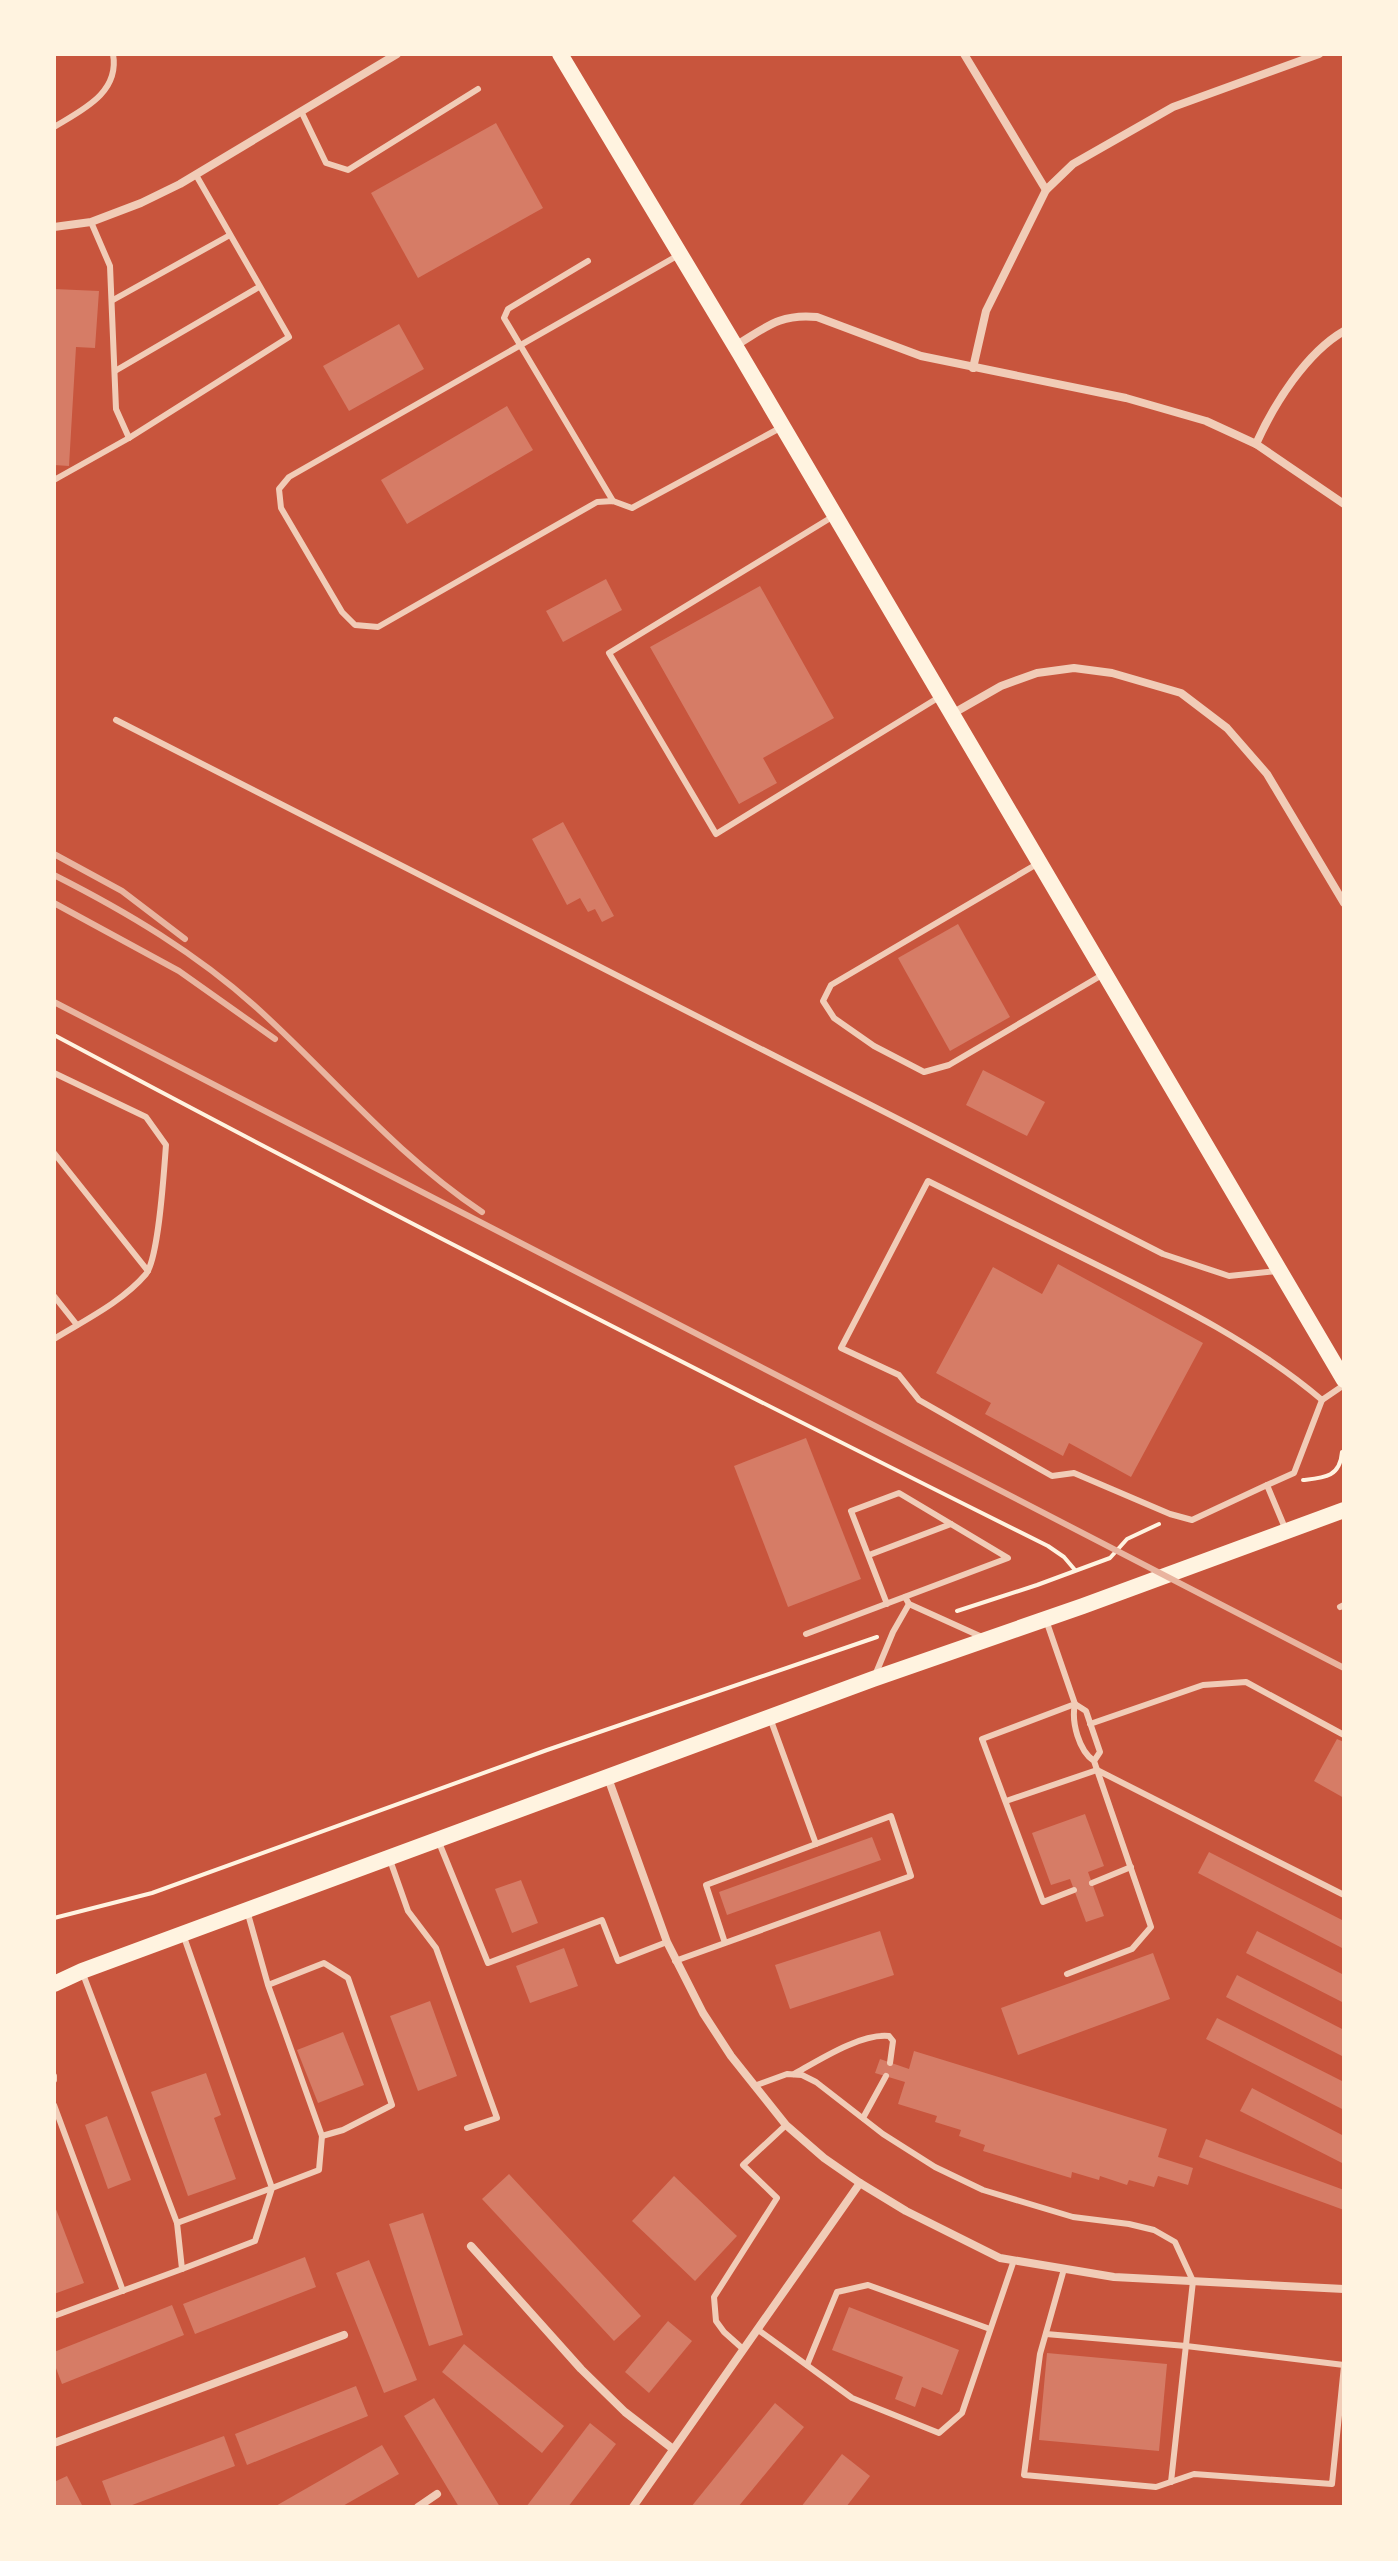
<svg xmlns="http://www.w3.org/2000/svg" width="1398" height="2561" viewBox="0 0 1398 2561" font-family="Karla,sans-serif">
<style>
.building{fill:#d67c66}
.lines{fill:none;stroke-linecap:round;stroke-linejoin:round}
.path{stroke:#fff3e0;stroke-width:4}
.service{stroke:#f1ccb7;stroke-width:6}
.minor{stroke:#f1ccb7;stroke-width:8}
.secondary{stroke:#fff3e0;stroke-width:16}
.rail{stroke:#e9b49f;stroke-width:6}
</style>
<rect width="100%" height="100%" fill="#c8553d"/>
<g class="building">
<path d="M 496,123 L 543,208 L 418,278 L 371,193 Z"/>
<path d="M 54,289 L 99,291 L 95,348 L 76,347 L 69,466 L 54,465 Z"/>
<path d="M 399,324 L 424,369 L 349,411 L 323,366 Z"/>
<path d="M 507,406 L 533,450 L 407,524 L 381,480 Z"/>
<path d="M 606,579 L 622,610 L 563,642 L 546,611 Z"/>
<path d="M 760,586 L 834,718 L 763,758 L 777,783 L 739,804 L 650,647 Z"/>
<path d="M 563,822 L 614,916 L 602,922 L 595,909 L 588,912 L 580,898 L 567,905 L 532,839 Z"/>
<path d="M 958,924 L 1010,1017 L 950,1051 L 898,958 Z"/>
<path d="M 983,1070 L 1045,1102 L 1027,1136 L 966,1105 Z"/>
<path d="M 1058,1264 L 1203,1343 L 1131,1477 L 1069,1443 L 1063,1456 L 985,1414 L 991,1403 L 936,1373 L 993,1267 L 1042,1294 Z"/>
<path d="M 806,1438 L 861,1579 L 788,1607 L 734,1466 Z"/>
<path d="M 1337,1739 L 1344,1742 L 1344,1798 L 1314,1781 Z"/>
<path d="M 1085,1814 L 1104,1866 L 1088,1872 L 1104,1916 L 1086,1922 L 1070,1879 L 1051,1885 L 1032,1833 Z"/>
<path d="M 872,1837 L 881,1860 L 727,1915 L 719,1892 Z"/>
<path d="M 1209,1852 L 1344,1921 L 1344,1949 L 1198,1873 Z"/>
<path d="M 521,1880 L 538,1923 L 512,1933 L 495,1889 Z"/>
<path d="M 880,1931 L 894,1975 L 790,2009 L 775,1965 Z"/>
<path d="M 1257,1931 L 1344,1975 L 1344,2003 L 1246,1953 Z"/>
<path d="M 564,1948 L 578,1986 L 530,2003 L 516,1966 Z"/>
<path d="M 1153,1953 L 1170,1999 L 1018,2055 L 1001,2008 Z"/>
<path d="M 1237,1975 L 1344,2030 L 1344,2057 L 1226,1997 Z"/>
<path d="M 430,2001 L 457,2076 L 418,2091 L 390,2016 Z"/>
<path d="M 1217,2018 L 1344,2082 L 1344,2110 L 1206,2039 Z"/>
<path d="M 343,2032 L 364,2085 L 318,2103 L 297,2050 Z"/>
<path d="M 914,2051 L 1167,2129 L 1158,2157 L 1193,2168 L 1188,2185 L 1158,2176 L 1154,2187 L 1129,2180 L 1127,2185 L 1100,2176 L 1099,2180 L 1072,2172 L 1071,2178 L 983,2151 L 985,2145 L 959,2136 L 961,2130 L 935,2122 L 937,2116 L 898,2104 L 905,2082 L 875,2073 L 880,2059 L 909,2069 Z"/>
<path d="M 206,2073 L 221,2115 L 214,2118 L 236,2179 L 188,2196 L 151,2092 Z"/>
<path d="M 1252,2088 L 1344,2136 L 1344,2164 L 1240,2111 Z"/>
<path d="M 107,2116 L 131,2180 L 108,2189 L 85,2125 Z"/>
<path d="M 1206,2139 L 1344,2190 L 1344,2210 L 1199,2157 Z"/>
<path d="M 509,2174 L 641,2316 L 614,2341 L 482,2199 Z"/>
<path d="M 674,2176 L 737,2236 L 695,2281 L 632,2221 Z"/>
<path d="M 54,2204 L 84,2283 L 54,2294 Z"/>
<path d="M 423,2213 L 463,2335 L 429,2346 L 389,2224 Z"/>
<path d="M 305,2257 L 316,2287 L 195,2334 L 183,2304 Z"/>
<path d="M 369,2260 L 417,2380 L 384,2393 L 336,2273 Z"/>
<path d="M 172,2305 L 184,2335 L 62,2384 L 54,2363 L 54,2352 Z"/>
<path d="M 849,2307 L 959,2350 L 942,2395 L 922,2387 L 915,2407 L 895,2399 L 903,2377 L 832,2350 Z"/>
<path d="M 668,2321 L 692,2341 L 649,2393 L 625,2372 Z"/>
<path d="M 464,2344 L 564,2426 L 542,2453 L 442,2372 Z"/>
<path d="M 1047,2353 L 1167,2364 L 1159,2451 L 1039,2440 Z"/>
<path d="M 356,2386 L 368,2416 L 247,2465 L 235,2434 Z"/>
<path d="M 434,2398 L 500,2507 L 459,2507 L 404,2416 Z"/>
<path d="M 775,2403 L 804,2427 L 738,2507 L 691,2507 Z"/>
<path d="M 590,2423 L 616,2444 L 568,2507 L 526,2507 Z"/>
<path d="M 224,2436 L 235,2466 L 127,2507 L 112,2507 L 102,2481 Z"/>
<path d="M 382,2445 L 399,2474 L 341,2507 L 274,2507 Z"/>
<path d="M 842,2454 L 870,2476 L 846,2507 L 801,2507 Z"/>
<path d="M 67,2476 L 83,2507 L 54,2507 L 54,2482 Z"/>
</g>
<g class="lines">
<g class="path">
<path d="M 54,1035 C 383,1211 715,1380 1048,1546 L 1064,1557 L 1075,1570"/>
<path d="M 1303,1480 C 1323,1478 1340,1478 1342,1452 L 1344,1453"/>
<path d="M 957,1611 L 1037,1585 L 1110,1558 L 1127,1539 L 1159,1524"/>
<path d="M 54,1918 L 152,1893 L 547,1750 L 877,1637"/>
</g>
<g class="service">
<path d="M 301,111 L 326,163 L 348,170 L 478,89"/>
<path d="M 54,127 C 82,110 120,93 113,54"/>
<path d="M 91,222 L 110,266 L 116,409 L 129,438 L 289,337 L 196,175"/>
<path d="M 677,256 L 289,477 L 279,489 L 281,508 L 342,612 L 355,625 L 378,627 L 597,502 L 613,501 L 632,508 L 780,428"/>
<path d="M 588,261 L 508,309 L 504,318 L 613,501"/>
<path d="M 113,300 L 230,235"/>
<path d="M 115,371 L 259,287"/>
<path d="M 54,480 L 129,438"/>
<path d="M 832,517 L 609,653 L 716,834 L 941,696"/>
<path d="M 116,720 L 1163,1254 L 1229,1276 L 1277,1271"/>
<path d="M 1037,864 L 831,985 L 823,1001 L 834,1018 L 874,1046 L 924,1072 L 949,1065 L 1102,975"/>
<path d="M 54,1073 L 146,1117 L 166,1145 C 164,1170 159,1257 146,1274 C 122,1302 85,1320 54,1339"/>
<path d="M 54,1153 L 148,1271"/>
<path d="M 54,1296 L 77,1325"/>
<path d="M 1267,1485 L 1294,1473 L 1322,1400"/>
<path d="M 1285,1528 L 1267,1485 L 1192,1520 L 1170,1514 L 1074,1473 L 1052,1476 L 919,1400 L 899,1375 L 841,1348 L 928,1181 C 986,1210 1045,1239 1103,1268 C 1180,1306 1256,1344 1322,1400 L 1344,1385"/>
<path d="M 869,1555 L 951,1524"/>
<path d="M 905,1597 L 909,1604 L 982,1637"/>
<path d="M 1340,1607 L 1344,1605"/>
<path d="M 1046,1620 L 1075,1704 L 982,1739 L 1043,1902 L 1074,1890"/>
<path d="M 806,1634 L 1008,1558 L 899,1493 L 851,1511 L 887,1604"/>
<path d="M 876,1673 L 893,1632 L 909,1604"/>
<path d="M 770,1718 L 816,1844"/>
<path d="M 1090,1724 L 1203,1685 L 1246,1682 L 1344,1735"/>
<path d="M 1006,1801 L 1097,1770 L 1344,1895"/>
<path d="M 438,1840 L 488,1963 L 602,1920 L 618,1961 L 667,1942"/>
<path d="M 390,1860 L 408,1911 L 436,1948 L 497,2118 L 467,2128"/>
<path d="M 1092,1883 L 1131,1867"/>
<path d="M 248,1914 L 268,1985 L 324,1963 L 348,1978 L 392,2105 L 343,2130 L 322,2136 L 268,1985"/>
<path d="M 675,1961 L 911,1876 L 891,1816 L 706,1885 L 725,1943"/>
<path d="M 83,1974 L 177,2223 L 272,2188 L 184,1937"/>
<path d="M 1067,1974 L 1132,1949 L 1151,1927 L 1094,1761 C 1079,1751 1071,1722 1075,1704 L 1086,1711 L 1100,1752 L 1094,1761"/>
<path d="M 794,2074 C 819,2060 861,2033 889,2036 L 893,2041 L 890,2063"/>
<path d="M 54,2076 L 54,2080"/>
<path d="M 754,2086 L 787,2074 L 802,2075 L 816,2082 L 883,2134 L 935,2167 L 983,2190 L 1073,2217 L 1129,2224 L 1154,2230 L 1175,2242 L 1193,2281 L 1171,2482"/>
<path d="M 54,2105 L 123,2291"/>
<path d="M 863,2118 L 886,2076"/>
<path d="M 182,2269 L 255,2241 L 272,2188 L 319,2170 L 322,2136"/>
<path d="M 1064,2269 L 1040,2354 L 1024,2475 L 1156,2487 L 1194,2474 L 1332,2484 L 1344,2366"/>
<path d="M 54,2316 L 182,2269 L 177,2223"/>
<path d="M 757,2329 L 852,2398 L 939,2433 L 962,2413 L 1014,2260"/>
<path d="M 1046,2334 L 1186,2346 L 1344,2365"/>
<path d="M 743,2349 L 724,2332 L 716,2321 L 714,2297 L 777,2198 L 743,2165 L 786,2125"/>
<path d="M 807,2365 L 837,2292 L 868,2285 L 990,2329"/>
</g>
<g class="minor">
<path d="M 964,54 L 1046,190"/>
<path d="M 54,227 L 91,222 L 141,203 L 180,184 L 397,54"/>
<path d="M 735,346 C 765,328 780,313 817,317 L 921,356 L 1126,398 L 1206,421 L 1256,444 L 1344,504"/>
<path d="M 973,368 L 986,311 L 1046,190 L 1073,164 L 1173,107 L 1319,54"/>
<path d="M 1256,444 C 1274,404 1306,353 1344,331"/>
<path d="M 952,714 L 1001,686 L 1037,673 L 1074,668 L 1112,673 L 1181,693 L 1227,728 L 1267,774 L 1344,903"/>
<path d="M 608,1778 L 667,1942 L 703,2013 L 731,2056 L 786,2125 L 824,2158 L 860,2183 L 906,2211 L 1000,2258 L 1114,2277 L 1344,2289"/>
<path d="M 471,2246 L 581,2369 L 625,2412 L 673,2449"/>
<path d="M 54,2443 L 344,2335"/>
<path d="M 418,2507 L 437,2494"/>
<path d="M 633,2507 L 860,2183"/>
</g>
<g class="secondary">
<path d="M 560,54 L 740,354 L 1344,1380"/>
<path d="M 54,1984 L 82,1971 L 873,1679 L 1083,1606 L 1344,1510"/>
</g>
<g class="rail">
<path d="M 54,854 L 122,891 L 185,939"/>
<path d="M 54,875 C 127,912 196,953 257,1008 C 334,1078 394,1153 482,1212"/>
<path d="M 54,903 L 179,971 L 275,1039"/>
<path d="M 54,1002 L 1344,1668"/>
</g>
</g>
<rect width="1398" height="2561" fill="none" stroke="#fff3e0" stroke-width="112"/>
</svg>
